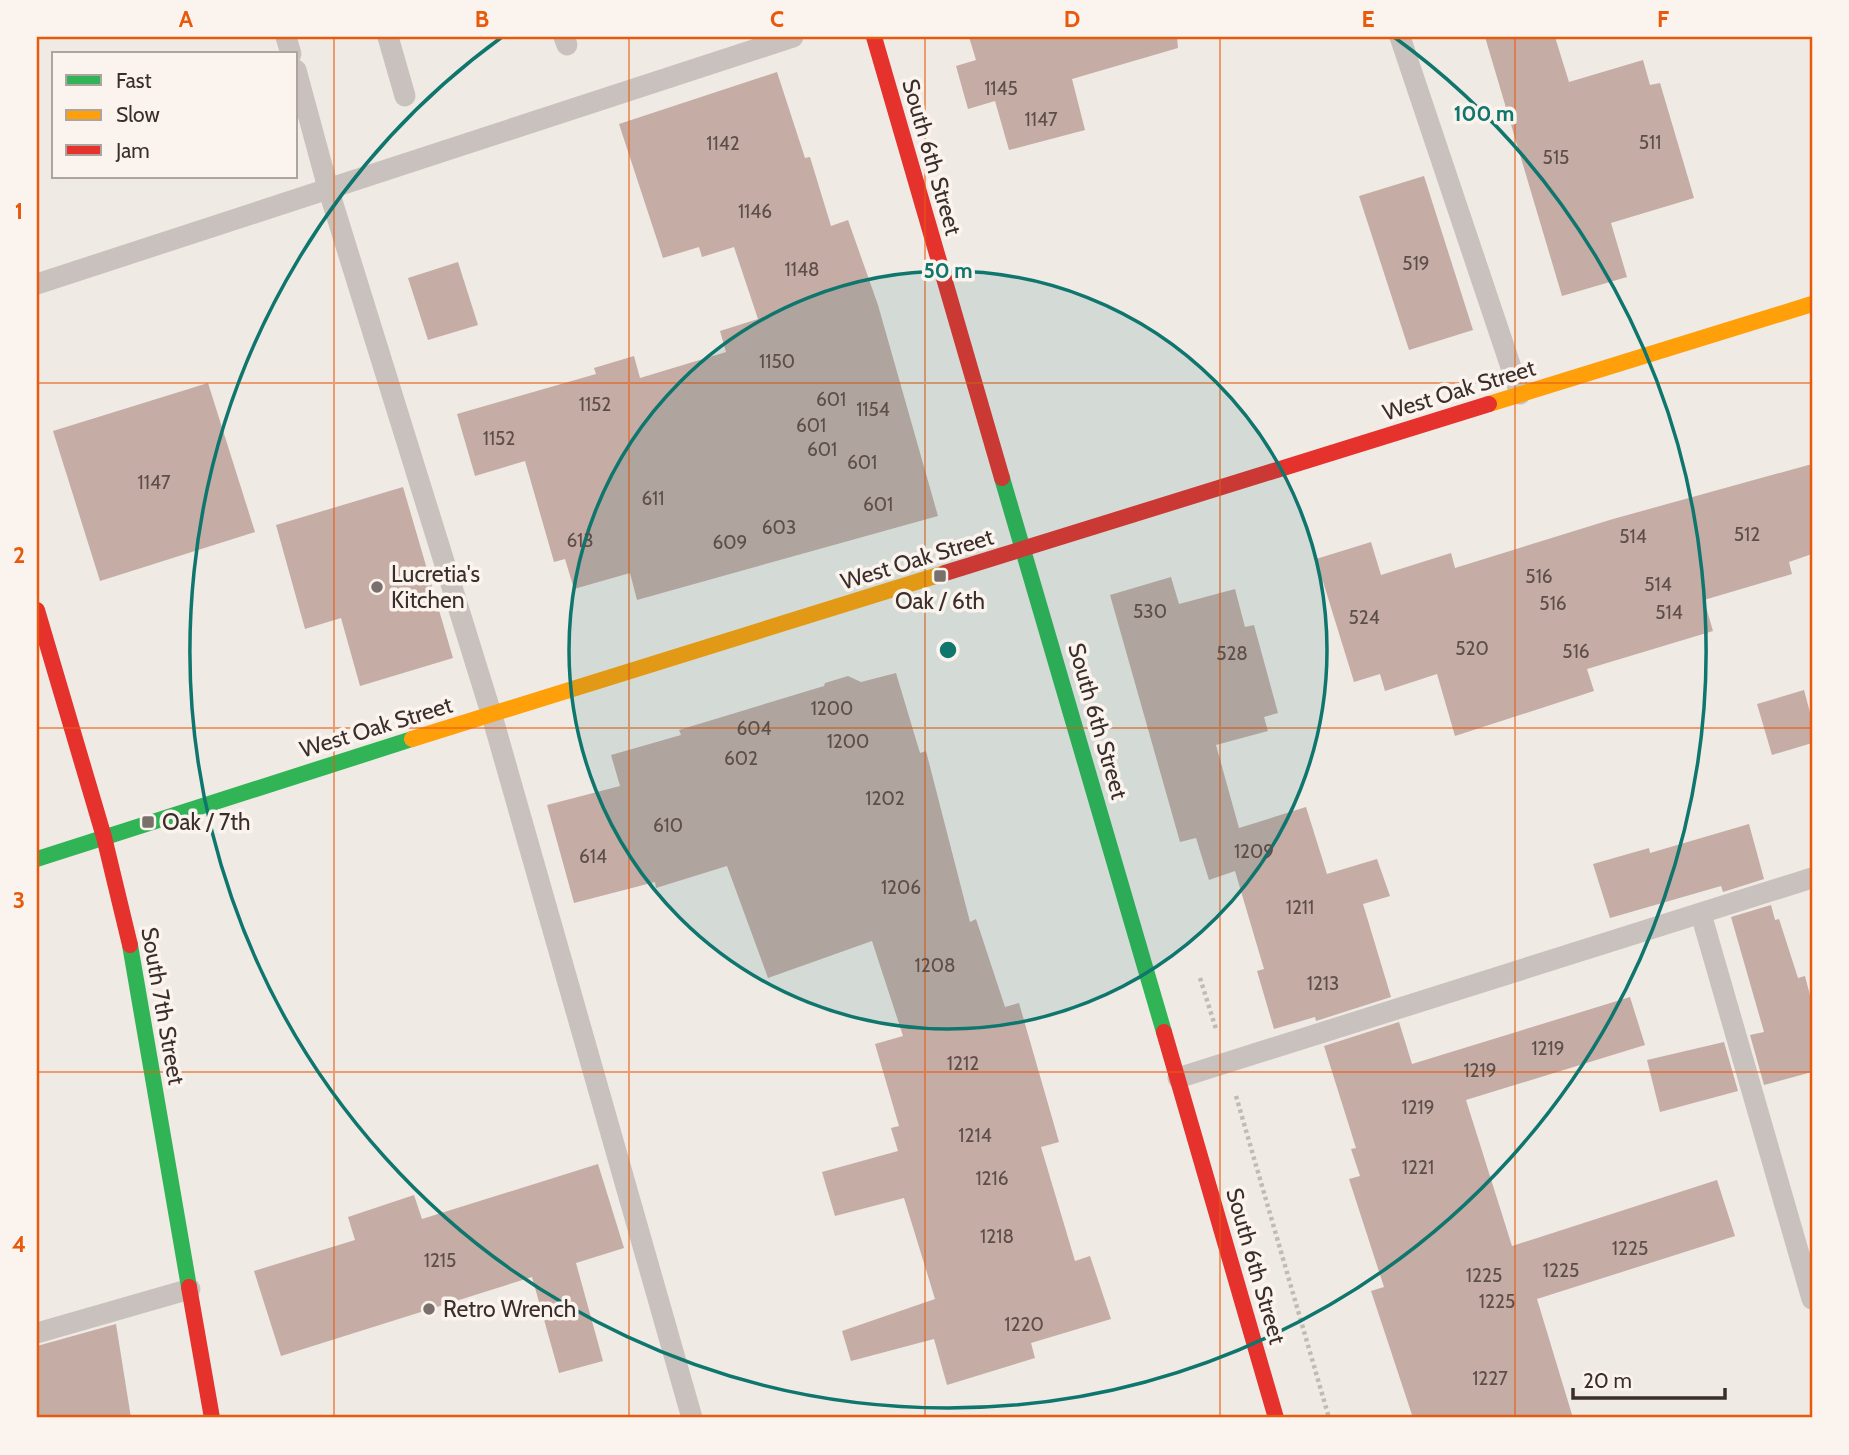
<svg xmlns="http://www.w3.org/2000/svg" width="1849" height="1455" viewBox="0 0 1849 1455" font-family="Cabin,sans-serif">
<style>
.building{fill:#c5aca5}
.lines{fill:none;stroke-linecap:round;stroke-linejoin:round}
.path{stroke:#c2bab5;stroke-width:4.5;stroke-dasharray:3.5 3.5;stroke-linecap:butt}
.lane{stroke:#c9c1bd;stroke-width:21}
.fast{stroke:#30b455;stroke-width:16}
.slow{stroke:#ff9f0a;stroke-width:16}
.jam{stroke:#e5322d;stroke-width:16}
.grid{fill:none;stroke:#e8590c;stroke-width:2;stroke-opacity:0.55}
.ring{fill:none;stroke:#0f766e;stroke-width:3.5}
.poi-dot{fill:#7a706b;stroke:#fbf3ed;stroke-width:2.5}
.labels{text-anchor:middle;dominant-baseline:central;stroke-width:7;stroke-linejoin:round;paint-order:stroke}
.number-label{font-size:19px;fill:#5e4e49}
.street-label{font-size:23px;fill:#3b2e2a;stroke:#fbf3ed}
.poi-label{font-size:23px;fill:#3b2e2a;stroke:#fbf3ed;text-anchor:start}
.centre{fill:#0f766e;stroke:#fbf3ed;stroke-width:3.5}
.ring-label{font-size:21px;text-anchor:middle;font-weight:bold;fill:#0f766e;stroke:#fbf3ed;stroke-width:7;stroke-linejoin:round;paint-order:stroke}
.neatline{fill:none;stroke:#e8590c;stroke-width:2.5}
.grid-label{font-size:23px;text-anchor:middle;font-weight:bold;fill:#e8590c}
</style>
<rect width="100%" height="100%" fill="#f0eae5"/>
<g class="building">
<path d="M 969,37 L 1177,37 L 1178,48 L 1072,79 L 1085,130 L 1009,150 L 995,101 L 968,109 L 956,66 L 976,60 Z"/>
<path d="M 1485,37 L 1555,37 L 1569,82 L 1643,60 L 1650,85 L 1660,83 L 1694,198 L 1611,223 L 1627,277 L 1562,296 Z"/>
<path d="M 777,72 L 805,158 L 810,157 L 831,226 L 848,220 L 878,305 L 938,516 L 637,600 L 630,573 L 574,589 L 565,559 L 554,562 L 525,461 L 475,476 L 457,414 L 596,374 L 594,368 L 634,356 L 640,378 L 726,352 L 720,331 L 758,319 L 734,247 L 702,257 L 699,247 L 663,258 L 619,124 Z"/>
<path d="M 1424,176 L 1473,330 L 1409,350 L 1359,196 Z"/>
<path d="M 458,262 L 478,325 L 428,340 L 408,278 Z"/>
<path d="M 208,383 L 255,532 L 100,581 L 53,431 Z"/>
<path d="M 1812,464 L 1812,554 L 1789,562 L 1792,574 L 1704,600 L 1713,631 L 1587,669 L 1594,691 L 1455,736 L 1437,674 L 1385,691 L 1380,674 L 1354,682 L 1316,559 L 1371,542 L 1381,575 L 1451,553 L 1455,568 L 1613,519 Z"/>
<path d="M 403,487 L 453,658 L 360,686 L 341,618 L 305,629 L 276,525 Z"/>
<path d="M 1171,577 L 1179,604 L 1235,589 L 1245,627 L 1254,625 L 1278,713 L 1264,717 L 1268,731 L 1216,745 L 1239,828 L 1306,807 L 1327,874 L 1377,859 L 1390,896 L 1363,904 L 1391,997 L 1316,1021 L 1315,1017 L 1274,1029 L 1257,971 L 1264,969 L 1235,871 L 1209,880 L 1196,838 L 1180,842 L 1110,595 Z"/>
<path d="M 896,673 L 920,753 L 926,751 L 970,922 L 976,919 L 1005,1007 L 1019,1003 L 1059,1142 L 1041,1147 L 1075,1261 L 1090,1256 L 1111,1319 L 1031,1343 L 1035,1358 L 947,1385 L 934,1339 L 851,1361 L 842,1331 L 935,1299 L 904,1198 L 835,1216 L 822,1172 L 898,1151 L 891,1128 L 899,1126 L 875,1044 L 903,1036 L 872,941 L 768,978 L 727,866 L 656,888 L 655,882 L 574,903 L 547,805 L 620,786 L 611,755 L 681,735 L 679,730 L 824,686 L 825,683 L 848,676 L 861,682 Z"/>
<path d="M 1804,690 L 1812,720 L 1812,743 L 1772,755 L 1757,704 Z"/>
<path d="M 1749,824 L 1764,879 L 1723,892 L 1721,886 L 1610,918 L 1593,864 L 1649,848 L 1650,853 Z"/>
<path d="M 1771,905 L 1775,920 L 1779,919 L 1798,978 L 1805,976 L 1812,1003 L 1812,1072 L 1764,1085 L 1750,1035 L 1764,1032 L 1731,917 Z"/>
<path d="M 1630,997 L 1645,1045 L 1466,1100 L 1512,1246 L 1717,1180 L 1735,1236 L 1537,1299 L 1573,1418 L 1413,1418 L 1371,1291 L 1384,1287 L 1349,1179 L 1360,1176 L 1351,1149 L 1356,1148 L 1324,1046 L 1399,1022 L 1412,1064 Z"/>
<path d="M 1724,1042 L 1738,1091 L 1660,1112 L 1647,1060 Z"/>
<path d="M 598,1164 L 624,1248 L 576,1263 L 603,1361 L 559,1373 L 532,1277 L 281,1356 L 254,1271 L 355,1240 L 348,1217 L 414,1195 L 422,1219 Z"/>
<path d="M 116,1324 L 131,1418 L 37,1418 L 37,1346 Z"/>
</g>
<g class="lines">
<g class="path">
<path d="M 1200,978 L 1216,1029"/>
<path d="M 1236,1096 L 1329,1418"/>
</g>
<g class="lane">
<path d="M 286,37 L 291,54"/>
<path d="M 388,37 L 405,96"/>
<path d="M 564,37 L 567,45"/>
<path d="M 1400,37 L 1520,394"/>
<path d="M 296,70 L 328,188 L 492,716 L 692,1418"/>
<path d="M 37,284 L 793,37"/>
<path d="M 1701,914 L 1812,1299"/>
<path d="M 1178,1078 L 1812,878"/>
<path d="M 37,1333 L 190,1289"/>
</g>
<g class="fast">
<path d="M 1002,478 L 1164,1032"/>
<path d="M 37,859 L 412,739"/>
<path d="M 130,945 L 189,1287"/>
</g>
<g class="slow">
<path d="M 1489,404 L 1812,304"/>
<path d="M 412,739 L 945,573"/>
</g>
<g class="jam">
<path d="M 874,37 L 1002,478"/>
<path d="M 945,573 L 1489,404"/>
<path d="M 37,610 L 104,837 L 130,945"/>
<path d="M 1164,1032 L 1276,1418"/>
<path d="M 189,1287 L 212,1418"/>
</g>
</g>
<path class="grid" d="M 334,37 L 334,1418M 629,37 L 629,1418M 925,37 L 925,1418M 1220,37 L 1220,1418M 1515,37 L 1515,1418M 37,383 L 1812,383M 37,728 L 1812,728M 37,1072 L 1812,1072"/>
<circle cx="948" cy="650" r="379" fill="#0f766e" fill-opacity=".12"/>
<g class="ring">
<circle cx="948" cy="650" r="379"/>
<path d="M1394 37A758 758 0 1 1 502 37"/>
</g>
<g class="poi-dot">
<rect x="933" y="569" width="14" height="14" rx="3.5"/>
<circle cx="377" cy="587" r="7"/>
<rect x="141" y="815" width="14" height="14" rx="3.5"/>
<circle cx="429" cy="1309" r="7"/>
</g>
<g class="labels">
<g class="number-label">
<text x="1001" y="88">1145</text>
<text x="1041" y="119">1147</text>
<text x="1650" y="142">511</text>
<text x="723" y="143">1142</text>
<text x="1556" y="157">515</text>
<text x="755" y="211">1146</text>
<text x="1416" y="263">519</text>
<text x="802" y="269">1148</text>
<text x="777" y="361">1150</text>
<text x="831" y="399">601</text>
<text x="595" y="404">1152</text>
<text x="873" y="409">1154</text>
<text x="811" y="425">601</text>
<text x="499" y="438">1152</text>
<text x="822" y="449">601</text>
<text x="862" y="462">601</text>
<text x="154" y="482">1147</text>
<text x="653" y="498">611</text>
<text x="878" y="504">601</text>
<text x="779" y="527">603</text>
<text x="1747" y="534">512</text>
<text x="1633" y="536">514</text>
<text x="580" y="540">613</text>
<text x="730" y="542">609</text>
<text x="1539" y="576">516</text>
<text x="1658" y="584">514</text>
<text x="1553" y="603">516</text>
<text x="1150" y="611">530</text>
<text x="1669" y="612">514</text>
<text x="1364" y="617">524</text>
<text x="1472" y="648">520</text>
<text x="1576" y="651">516</text>
<text x="1232" y="653">528</text>
<text x="832" y="708">1200</text>
<text x="754" y="728">604</text>
<text x="848" y="741">1200</text>
<text x="741" y="758">602</text>
<text x="885" y="798">1202</text>
<text x="668" y="825">610</text>
<text x="1254" y="851">1209</text>
<text x="593" y="856">614</text>
<text x="901" y="887">1206</text>
<text x="1300" y="907">1211</text>
<text x="935" y="965">1208</text>
<text x="1323" y="983">1213</text>
<text x="1548" y="1048">1219</text>
<text x="963" y="1063">1212</text>
<text x="1480" y="1070">1219</text>
<text x="1418" y="1107">1219</text>
<text x="975" y="1135">1214</text>
<text x="1418" y="1167">1221</text>
<text x="992" y="1178">1216</text>
<text x="997" y="1236">1218</text>
<text x="1630" y="1248">1225</text>
<text x="440" y="1260">1215</text>
<text x="1561" y="1270">1225</text>
<text x="1484" y="1275">1225</text>
<text x="1497" y="1301">1225</text>
<text x="1024" y="1324">1220</text>
<text x="1490" y="1378">1227</text>
</g>
<g class="street-label">
<text transform="translate(932 157) rotate(74)">South 6th Street</text>
<text transform="translate(1459 390) rotate(-17)">West Oak Street</text>
<text transform="translate(917 559) rotate(-17)">West Oak Street</text>
<text transform="translate(1098 721) rotate(74)">South 6th Street</text>
<text transform="translate(376 727) rotate(-17)">West Oak Street</text>
<text transform="translate(163 1006) rotate(80)">South 7th Street</text>
<text transform="translate(1256 1266) rotate(74)">South 6th Street</text>
</g>
<g class="poi-label">
<text x="391" y="574">Lucretia's<tspan x="391" dy="26">Kitchen</tspan></text>
<text x="940" y="601" text-anchor="middle">Oak / 6th</text>
<text x="162" y="822">Oak / 7th</text>
<text x="443" y="1309">Retro Wrench</text>
</g>
</g>
<circle cx="948" cy="650" r="10" class="centre"/>
<g class="ring-label">
<text x="1484" y="121">100 m</text>
<text x="948" y="278">50 m</text>
</g>
<rect width="1849" height="1455" fill="none" stroke="#fbf3ed" stroke-width="77"/>
<rect x="52" y="52" width="245" height="126" fill="#fbf3ed" stroke="#aea49f" stroke-width="2"/>
<rect x="66" y="75" width="35" height="10" fill="#30b455" stroke="#aea49f" stroke-width="2"/>
<text x="116" y="88" font-size="21" fill="#3b2e2a">Fast</text>
<rect x="66" y="110" width="35" height="10" fill="#ff9f0a" stroke="#aea49f" stroke-width="2"/>
<text x="116" y="122" font-size="21" fill="#3b2e2a">Slow</text>
<rect x="66" y="145" width="35" height="10" fill="#e5322d" stroke="#aea49f" stroke-width="2"/>
<text x="116" y="158" font-size="21" fill="#3b2e2a">Jam</text>
<path d="M1573 1388v10h152v-10" fill="none" stroke="#3b2e2a" stroke-width="3.5"/>
<text x="1583" y="1388" font-size="21" fill="#3b2e2a" stroke="#fbf3ed" stroke-width="5" paint-order="stroke">20 m</text>
<rect x="38" y="38" width="1773" height="1378" class="neatline"/>
<g class="grid-label">
<text x="186" y="27">A</text>
<text x="482" y="27">B</text>
<text x="777" y="27">C</text>
<text x="1072" y="27">D</text>
<text x="1368" y="27">E</text>
<text x="1663" y="27">F</text>
<text x="19" y="219">1</text>
<text x="19" y="563">2</text>
<text x="19" y="908">3</text>
<text x="19" y="1252">4</text>
</g>
</svg>
